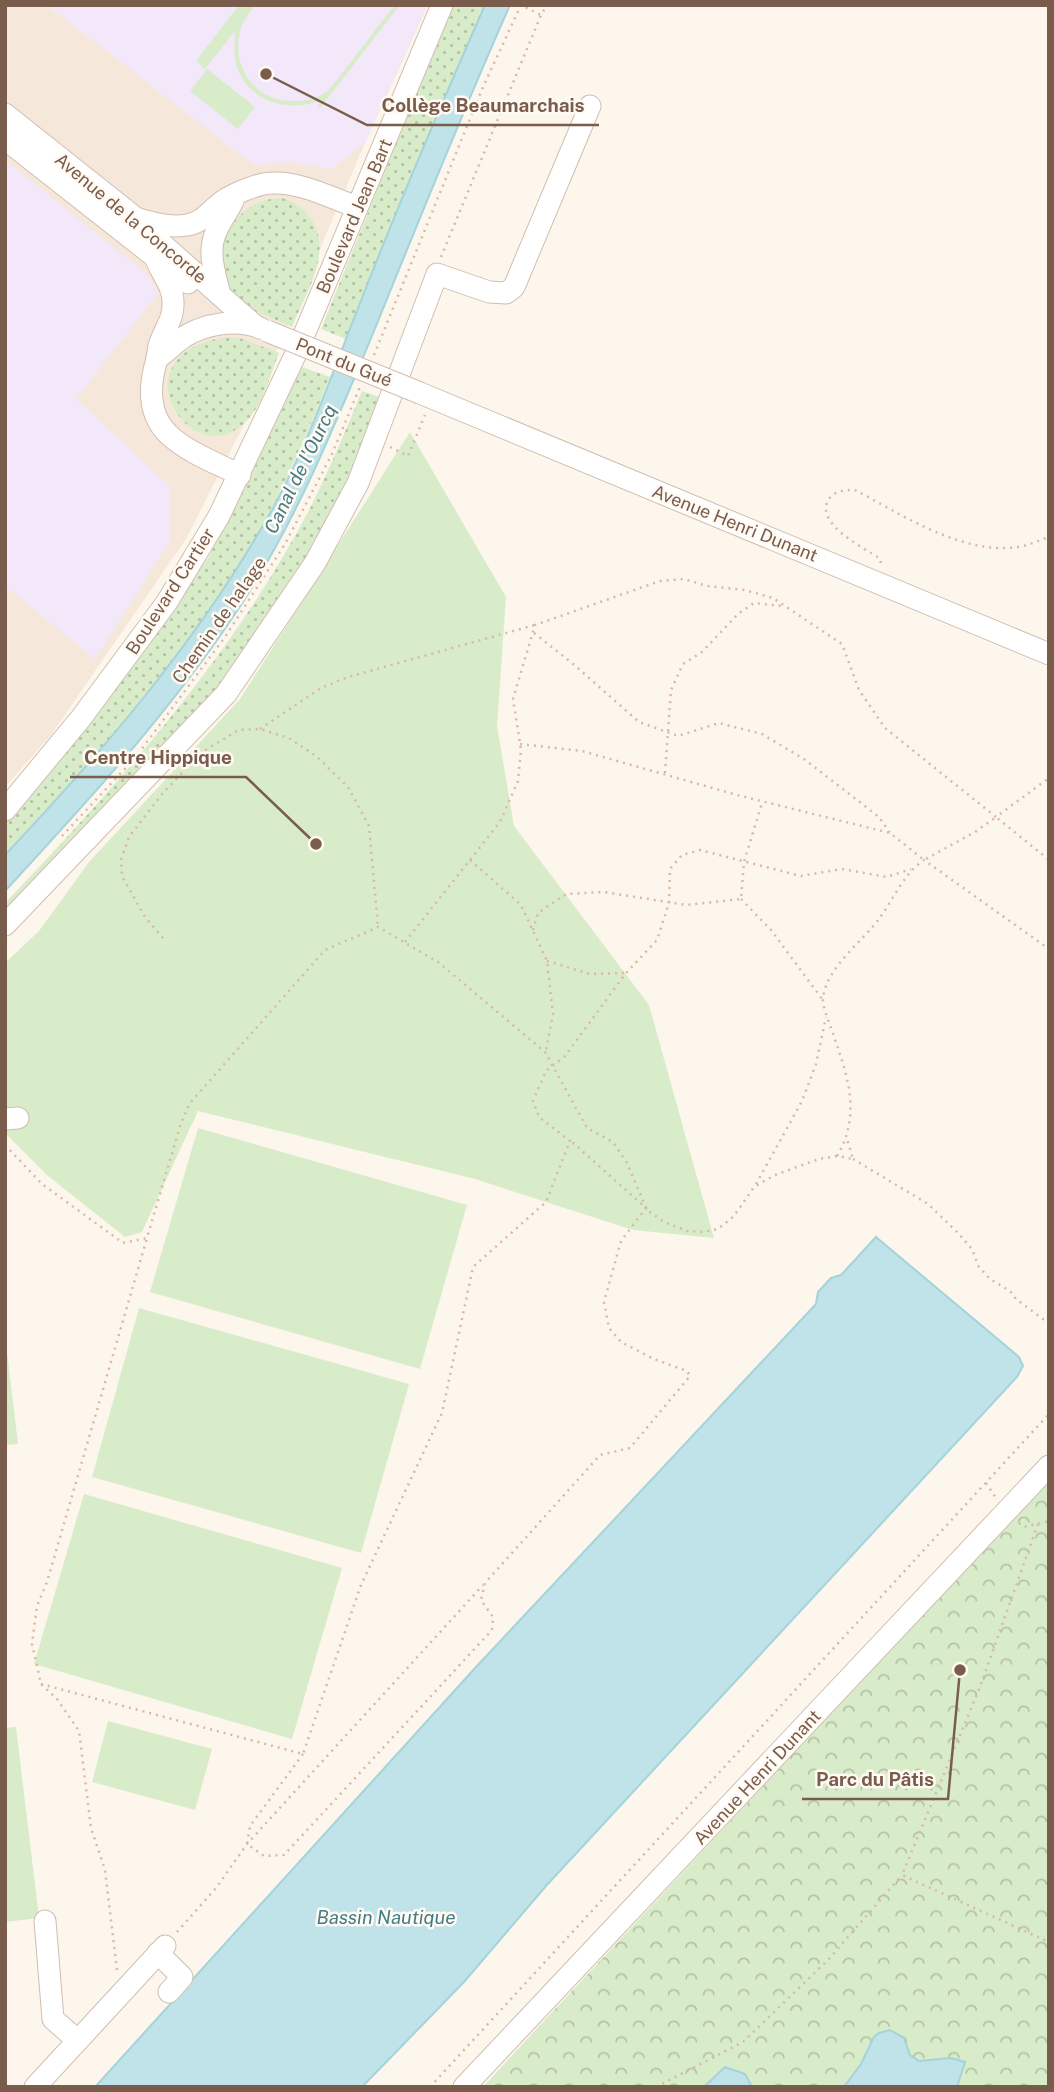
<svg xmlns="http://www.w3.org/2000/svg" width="1054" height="2092" viewBox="0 0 1054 2092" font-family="'Public Sans',sans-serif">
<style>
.residential{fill:#f5e8da}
.education{fill:#f3e8fa}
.grass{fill:url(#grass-dots)}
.park{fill:url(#park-crowns)}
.garden{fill:#d8ecc9}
.water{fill:#bfe3e8;stroke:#a5d3da;stroke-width:2}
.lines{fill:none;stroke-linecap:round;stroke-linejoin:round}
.minor-casing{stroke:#d1beb0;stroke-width:23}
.path{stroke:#d9b8a5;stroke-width:2.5;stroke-dasharray:2 5;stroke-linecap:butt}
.minor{stroke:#fff;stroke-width:21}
.minor-bridge-casing{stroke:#d1beb0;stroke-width:23;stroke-linecap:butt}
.minor-bridge{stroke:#fff;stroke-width:21}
.labels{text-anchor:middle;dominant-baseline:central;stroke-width:5;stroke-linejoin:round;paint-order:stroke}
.street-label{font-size:18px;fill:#7a5c4d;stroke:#fffaf3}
.water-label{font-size:19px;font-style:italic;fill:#437c86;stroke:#fffaf3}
.leader{fill:none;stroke:#7a5c4d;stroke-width:2.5}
.callout-dot{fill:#7a5c4d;stroke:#fffaf3;stroke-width:2.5}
.callout-label{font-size:19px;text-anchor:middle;font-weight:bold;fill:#7a5c4d;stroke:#fffaf3;stroke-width:5;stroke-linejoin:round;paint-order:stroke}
</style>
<defs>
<pattern id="grass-dots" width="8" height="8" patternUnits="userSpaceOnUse" patternTransform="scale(1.75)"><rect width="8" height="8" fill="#d8ecc9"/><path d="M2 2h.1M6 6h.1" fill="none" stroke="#b4c2a5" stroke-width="1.8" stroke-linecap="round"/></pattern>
<pattern id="park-crowns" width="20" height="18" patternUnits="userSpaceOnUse" patternTransform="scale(1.75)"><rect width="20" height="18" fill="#d8ecc9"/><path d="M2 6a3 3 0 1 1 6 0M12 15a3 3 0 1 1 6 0" fill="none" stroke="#b4c2a5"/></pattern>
</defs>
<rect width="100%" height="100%" fill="#fdf6ec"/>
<path class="residential" d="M 5,5 L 428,5 L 362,150 L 252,409 L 186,539 L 51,735 L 5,787 Z"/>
<g class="education">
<path d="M 47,5 L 427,5 L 365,143 L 332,169 L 290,162 L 254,165 Z"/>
<path d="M 5,160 L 148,275 L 158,293 L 76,399 L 170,486 L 170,541 L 95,659 L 5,586 Z"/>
</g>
<g class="grass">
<path d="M 452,5 L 485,5 L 386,236 L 346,339 L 321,329 Z"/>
<path d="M 281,198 C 292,200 302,207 308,215 C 336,249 306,293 292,327 L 248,308 L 239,300 L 222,279 L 218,245 C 234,219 249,199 281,198 Z"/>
<path d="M 228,337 L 243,339 L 279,353 C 272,371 264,398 253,413 C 199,489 106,353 228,337 Z"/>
<path d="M 302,367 L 330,377 C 300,453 266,529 220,596 C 157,688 82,774 5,855 L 5,824 L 72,746 L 208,558 L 244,490 Z"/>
<path d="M 362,391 L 386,399 L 350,489 L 286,600 L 209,702 L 5,917 L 5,903 C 119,784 230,659 308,512 C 328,473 345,432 362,391 Z"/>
</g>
<path class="park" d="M 1049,1480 L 1049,2087 L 483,2087 L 516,2051 Z"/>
<g class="garden">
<path d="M 239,5 L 255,5 C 250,12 244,19 241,28 C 229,64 255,103 294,101 C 305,101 315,99 324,93 C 334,86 341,74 349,64 C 364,45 379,25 395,5 L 400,5 L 320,108 L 317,106 L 321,100 C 288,114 246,101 236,64 C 233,53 235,41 235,31 L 205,69 L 196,61 Z"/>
<path d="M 207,69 L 255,107 L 238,129 L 190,91 Z"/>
<path d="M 410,432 L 506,597 L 497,726 L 514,826 L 649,1005 L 714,1238 L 633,1230 L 475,1179 L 198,1111 L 142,1232 L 125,1237 L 48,1176 L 5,1133 L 5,963 L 39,931 L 89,862 L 240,699 Z"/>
<path d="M 198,1128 L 467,1205 L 420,1369 L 150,1292 Z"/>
<path d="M 139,1308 L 409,1384 L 361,1553 L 92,1477 Z"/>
<path d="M 5,1335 L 18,1444 L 5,1445 Z"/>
<path d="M 84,1494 L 342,1568 L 292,1739 L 34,1664 Z"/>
<path d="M 108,1721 L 212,1749 L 195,1810 L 92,1782 Z"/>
<path d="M 16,1727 L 39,1918 L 5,1922 L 5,1728 Z"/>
</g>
<g class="water">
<path d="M 485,5 L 510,5 C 462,113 418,222 374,331 C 334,427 295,524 237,611 C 170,712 87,802 5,891 L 5,855 C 105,749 202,636 273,508 C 310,440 335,365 364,293 C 402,196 443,100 485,5 Z"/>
<path d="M 876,1237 L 1019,1357 L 1023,1366 L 1017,1377 L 546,1886 L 464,1982 L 362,2087 L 95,2087 L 476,1667 L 816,1304 L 818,1292 L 831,1278 L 841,1275 Z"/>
<path d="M 890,2030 L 904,2038 L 910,2055 L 919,2061 L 951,2058 L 965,2062 L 957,2087 L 844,2087 L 861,2064 L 874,2037 L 879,2033 Z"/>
<path d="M 725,2067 L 745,2074 L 752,2087 L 704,2087 Z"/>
</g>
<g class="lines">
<g class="minor-casing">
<g id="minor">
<path d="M 5,114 L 137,219 L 145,229 L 254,325"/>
<path d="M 5,139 L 188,283"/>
<path d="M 138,219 C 154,223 170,228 187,225 C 201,223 208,213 218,205 C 229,195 258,183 273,183 C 301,182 331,198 357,207"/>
<path d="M 157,262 C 163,275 173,287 173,302 C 174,319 165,328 160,343 C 158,348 158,354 157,359 C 149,385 147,414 169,435 C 189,453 216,463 240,475"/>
<path d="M 220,295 C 215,274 207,252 216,232 C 220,221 228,212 233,201"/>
<path d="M 157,358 C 168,352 174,343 184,337 C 204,324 237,318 260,328"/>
<path d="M 420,393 L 1049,654"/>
<path d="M 5,810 L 81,718 L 167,602 L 219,516 L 298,349 L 442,5"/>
<path d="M 5,925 L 226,694 L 315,563 L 358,483 L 437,274 L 489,292 L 506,293 L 514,287 L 590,106"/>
<path d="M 5,1119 L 18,1118"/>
<path d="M 45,1921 L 53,2019 L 77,2040"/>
<path d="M 158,1953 L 182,1977 L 169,1992"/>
<path d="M 35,2087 L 165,1946"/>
<path d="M 464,2087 L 1049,1466"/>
</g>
</g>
<g class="path">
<path d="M 441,257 L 541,15 L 547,5"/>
<path d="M 374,355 L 483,87 L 521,5 L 541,15"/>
<path d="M 390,447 L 408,456 L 425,415"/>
<path d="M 881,563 L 879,558 C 864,548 813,523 829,499 C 835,490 846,490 855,490 C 903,515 966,558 1023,546 C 1032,544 1040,540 1049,537"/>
<path d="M 534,633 L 572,663 L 639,722 L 678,736 L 719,723 L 762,734 L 804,759 L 879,817 L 890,833"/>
<path d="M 260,729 L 321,688 L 348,677 L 535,625"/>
<path d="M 520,744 L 582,751 L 737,795 L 890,833 L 924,860 L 975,832 L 996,817 L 1049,860"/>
<path d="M 665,773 L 671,690 L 683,664 L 702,652 L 738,614 L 754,603 L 782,606"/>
<path d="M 62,836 L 135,758 L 225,637 L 285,544 L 332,454 L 360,387"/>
<path d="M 470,860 L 521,905 L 547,961 L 553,1014 L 546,1050"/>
<path d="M 741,899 L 771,930 L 822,999"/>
<path d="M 533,930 L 538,913 L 566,894 L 604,892 L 686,905 L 741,899 L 744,862 L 762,803"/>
<path d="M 163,938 L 145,917 L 122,876 L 121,860 L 129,837 L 163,793 L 202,752 L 239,730 L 260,729 L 289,738 L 316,756 L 348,787 L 369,826 L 378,927"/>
<path d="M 405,942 L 500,822 L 518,781 L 521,750 L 513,699 L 535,625 L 660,581 L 684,579 L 707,586 L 745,590 L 773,598 L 842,644 L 859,690 L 885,728 L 996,817 L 1049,778"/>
<path d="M 547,961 L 590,974 L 626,973"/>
<path d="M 5,1145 L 42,1184 L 123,1243 L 147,1238 L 181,1123 L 190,1103 L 325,950 L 378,927 L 438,962 L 545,1052 L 587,1128 L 613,1142 L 627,1163 L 647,1210 L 664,1222 L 687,1231 L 704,1232 L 718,1229 L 734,1216 L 754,1187 L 775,1175 L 819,1159 L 837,1156 L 853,1159 L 847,1139"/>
<path d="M 837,1156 C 863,1112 846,1072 831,1028 C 828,1019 822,1006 823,997 C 828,966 861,943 879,919 C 893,900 904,873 924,860 L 1049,949"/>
<path d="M 853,1159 L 928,1204 L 958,1233 L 972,1249 L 979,1267 L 990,1279 L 1010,1291 L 1016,1299 L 1043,1319 L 1049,1320"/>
<path d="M 756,1184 L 802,1101 L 816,1064 L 826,1017"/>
<path d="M 986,1483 L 996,1498"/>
<path d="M 1019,1523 L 1024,1527 L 1049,1521"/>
<path d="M 1038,1524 L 980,1687 L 902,1875 L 1049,1942"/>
<path d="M 41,1684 L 303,1754 L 361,1585 L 442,1413 L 473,1267 L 546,1202 L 570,1141 L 539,1117 L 533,1101 L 546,1071 L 565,1056 L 626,973 L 657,940 L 669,903 L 670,869 L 682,855 L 700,850 L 801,876 L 842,869 L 887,877 L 911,869"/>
<path d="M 303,1754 L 250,1826 L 247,1844 L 264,1856 L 284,1855 L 492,1630 L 493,1617 L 481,1600 L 485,1583 L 600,1455 L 630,1448 L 690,1376 L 687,1371 L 654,1359 L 621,1342 L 609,1328 L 604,1302 L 621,1241 L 646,1208 L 571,1141"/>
<path d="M 177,1932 L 216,1888 L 247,1844 L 483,1585"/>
<path d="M 117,1970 L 105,1870 L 91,1828 L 79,1731 L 57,1699 L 41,1684 L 32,1644 L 37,1606 L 47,1582 L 147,1238"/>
<path d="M 430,2087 L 1049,1414"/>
<path d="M 656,2087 L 743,2042 L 828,1960 L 902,1875"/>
</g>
<use href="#minor" class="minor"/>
<g class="minor-bridge-casing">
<path id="minor-bridge" d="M 267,331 L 420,393"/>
</g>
<use href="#minor-bridge" class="minor-bridge"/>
</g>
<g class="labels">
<g class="street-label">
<text transform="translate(354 216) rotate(-67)">Boulevard Jean Bart</text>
<text transform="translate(131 218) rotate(40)">Avenue de la Concorde</text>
<text transform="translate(344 362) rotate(22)">Pont du Gué</text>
<text transform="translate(735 523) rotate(22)">Avenue Henri Dunant</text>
<text transform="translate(170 591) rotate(-57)">Boulevard Cartier</text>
<text transform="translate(219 620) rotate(-55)">Chemin de halage</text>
<text transform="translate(757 1777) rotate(-47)">Avenue Henri Dunant</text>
</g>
<g class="water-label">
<text transform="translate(300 469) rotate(-64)">Canal de l'Ourcq</text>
<text x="386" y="1917">Bassin Nautique</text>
</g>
</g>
<path class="leader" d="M266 74L367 125H599M316 844L246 777H70M960 1670L948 1799H802"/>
<g class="callout-dot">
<circle cx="266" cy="74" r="7"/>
<circle cx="316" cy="844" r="7"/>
<circle cx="960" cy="1670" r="7"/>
</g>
<g class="callout-label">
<text x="483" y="112">Collège Beaumarchais</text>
<text x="158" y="764">Centre Hippique</text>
<text x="875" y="1786">Parc du Pâtis</text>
</g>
<rect width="1054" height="2092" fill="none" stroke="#7a5c4d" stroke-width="14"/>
</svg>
